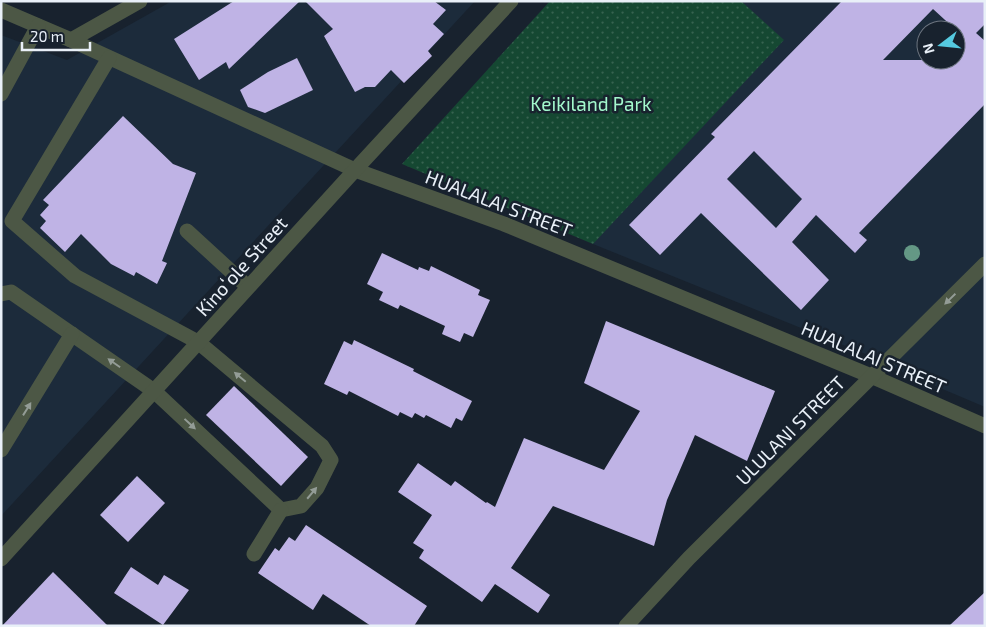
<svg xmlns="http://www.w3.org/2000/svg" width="986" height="627" viewBox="0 0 986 627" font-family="'Exo 2',sans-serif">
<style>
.built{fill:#1c2b3b;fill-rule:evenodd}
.park{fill:url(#park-dots)}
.building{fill:#bfb3e5;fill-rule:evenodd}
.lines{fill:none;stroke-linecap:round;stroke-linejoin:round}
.minor{stroke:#4c5745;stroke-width:15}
.tree{fill:#649885}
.oneway{fill:#939c96}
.labels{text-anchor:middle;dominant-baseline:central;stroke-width:5;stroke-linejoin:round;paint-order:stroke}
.park-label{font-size:19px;fill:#a3f8cd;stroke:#18222e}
.street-label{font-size:19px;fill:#e9f0f8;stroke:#18222e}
</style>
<defs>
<pattern id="park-dots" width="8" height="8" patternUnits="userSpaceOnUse" patternTransform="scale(1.25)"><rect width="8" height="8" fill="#154832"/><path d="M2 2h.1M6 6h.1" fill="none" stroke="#376350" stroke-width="1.8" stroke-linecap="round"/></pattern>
</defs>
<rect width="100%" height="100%" fill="#18222e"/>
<g class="built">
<path d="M 172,1 L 475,1 L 1,516 L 1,35 L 67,60 Z"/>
<path d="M 555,1 L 985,1 L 985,407 L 900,371 L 873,357 L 593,244 ZM 926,30 L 956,30 L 956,60 L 926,60 Z"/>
</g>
<path class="park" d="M 550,1 L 741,1 L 784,40 L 593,244 L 402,164 Z"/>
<g class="building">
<path d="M 234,1 L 300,1 L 229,69 L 226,62 L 199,80 L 174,39 Z"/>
<path d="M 305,1 L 434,1 L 446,10 L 433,24 L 444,34 L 428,51 L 432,56 L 404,83 L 391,70 L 375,87 L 365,87 L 355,92 L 324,36 L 333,29 Z"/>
<path d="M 842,1 L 985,1 L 985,24 L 976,33 L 985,41 L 985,104 L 859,233 L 867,240 L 855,253 L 816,215 L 792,242 L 829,280 L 801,310 L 701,213 L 660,255 L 629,225 L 715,137 L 711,134 ZM 933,9 L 956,30 L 956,60 L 883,60 ZM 754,151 L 802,199 L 776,228 L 727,179 Z"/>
<path d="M 297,58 L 313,90 L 265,113 L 248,107 L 240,90 L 268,72 Z"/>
<path d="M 123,116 L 173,164 L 196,173 L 162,261 L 167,263 L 157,284 L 136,272 L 134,276 L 111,264 L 81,234 L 65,252 L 40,228 L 46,221 L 40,215 L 49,205 L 43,200 Z"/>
<path d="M 382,253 L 418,270 L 419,267 L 429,271 L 431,266 L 480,290 L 478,295 L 490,300 L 473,337 L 464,333 L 460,342 L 442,334 L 445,326 L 400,305 L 398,309 L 379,300 L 383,292 L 367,284 Z"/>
<path d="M 606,321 L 775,391 L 747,461 L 695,435 L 667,500 L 654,546 L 553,506 L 511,568 L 550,595 L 538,613 L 495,584 L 482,602 L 419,558 L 424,550 L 413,543 L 432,515 L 398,492 L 418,463 L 451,486 L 455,481 L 486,503 L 487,502 L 495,507 L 524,438 L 604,470 L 640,411 L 584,383 Z"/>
<path d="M 354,340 L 414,369 L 413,371 L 472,401 L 462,421 L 456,418 L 451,428 L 426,415 L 424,418 L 415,413 L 412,418 L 400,412 L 398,416 L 349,391 L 347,395 L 324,384 L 344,341 L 352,345 Z"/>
<path d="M 234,386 L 308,457 L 281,486 L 206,415 Z"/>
<path d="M 137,476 L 165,503 L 128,542 L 100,515 Z"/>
<path d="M 306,525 L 427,606 L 414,626 L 371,626 L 323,594 L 313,610 L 258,573 L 275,548 L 279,551 L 289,537 L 295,541 Z"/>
<path d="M 131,567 L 158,585 L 164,575 L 189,590 L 163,625 L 114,593 Z"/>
<path d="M 53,572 L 108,626 L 2,626 Z"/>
<path d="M 985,592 L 985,626 L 949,626 Z"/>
</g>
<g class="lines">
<g class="minor">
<path d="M 1,10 L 71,40 L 355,170 L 504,224 L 871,376 L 985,426"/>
<path d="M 71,40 L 140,1"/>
<path d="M 1,94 L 38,26"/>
<path d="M 187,231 L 248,287"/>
<path d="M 1,294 L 11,292 L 154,391 L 281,510 L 301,506 L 317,488 L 331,460 L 322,446 L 198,342 L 75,276 L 12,221 L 109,58"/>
<path d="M 1,450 L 72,334"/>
<path d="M 254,554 L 281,510"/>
<path d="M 1,559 L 355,170 L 511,1"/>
<path d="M 626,626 L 689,558 L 985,264"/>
</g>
</g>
<circle class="tree" cx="912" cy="253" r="8"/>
<defs><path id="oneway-solid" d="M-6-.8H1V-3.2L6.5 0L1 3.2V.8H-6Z" transform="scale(1.25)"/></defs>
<g class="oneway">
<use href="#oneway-solid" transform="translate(950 299) rotate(136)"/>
<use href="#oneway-solid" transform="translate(114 363) rotate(-145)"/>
<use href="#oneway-solid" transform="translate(240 377) rotate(-140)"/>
<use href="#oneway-solid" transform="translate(27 409) rotate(-58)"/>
<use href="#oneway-solid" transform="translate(190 424) rotate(43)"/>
<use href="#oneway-solid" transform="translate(312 493) rotate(-50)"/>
</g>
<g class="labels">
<g class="park-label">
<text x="591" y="103">Keikiland Park</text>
</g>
<g class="street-label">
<text transform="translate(499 203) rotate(21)">HUALALAI STREET</text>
<text transform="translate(241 266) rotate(-48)">Kinoʻole Street</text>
<text transform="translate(874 357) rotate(23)">HUALALAI STREET</text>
<text transform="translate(790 430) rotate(-45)">ULULANI STREET</text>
</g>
</g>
<rect width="986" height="627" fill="none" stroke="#e9f0f8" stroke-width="5"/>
<g transform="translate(941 45) rotate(254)"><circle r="24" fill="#18222e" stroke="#6c747f"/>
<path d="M0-4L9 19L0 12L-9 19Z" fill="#55cae0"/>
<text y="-8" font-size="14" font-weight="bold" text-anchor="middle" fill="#e9f0f8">N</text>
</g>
<path d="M22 42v8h68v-8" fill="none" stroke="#e9f0f8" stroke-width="2.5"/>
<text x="30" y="42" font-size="15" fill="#e9f0f8" stroke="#18222e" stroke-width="4" paint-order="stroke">20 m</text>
</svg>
